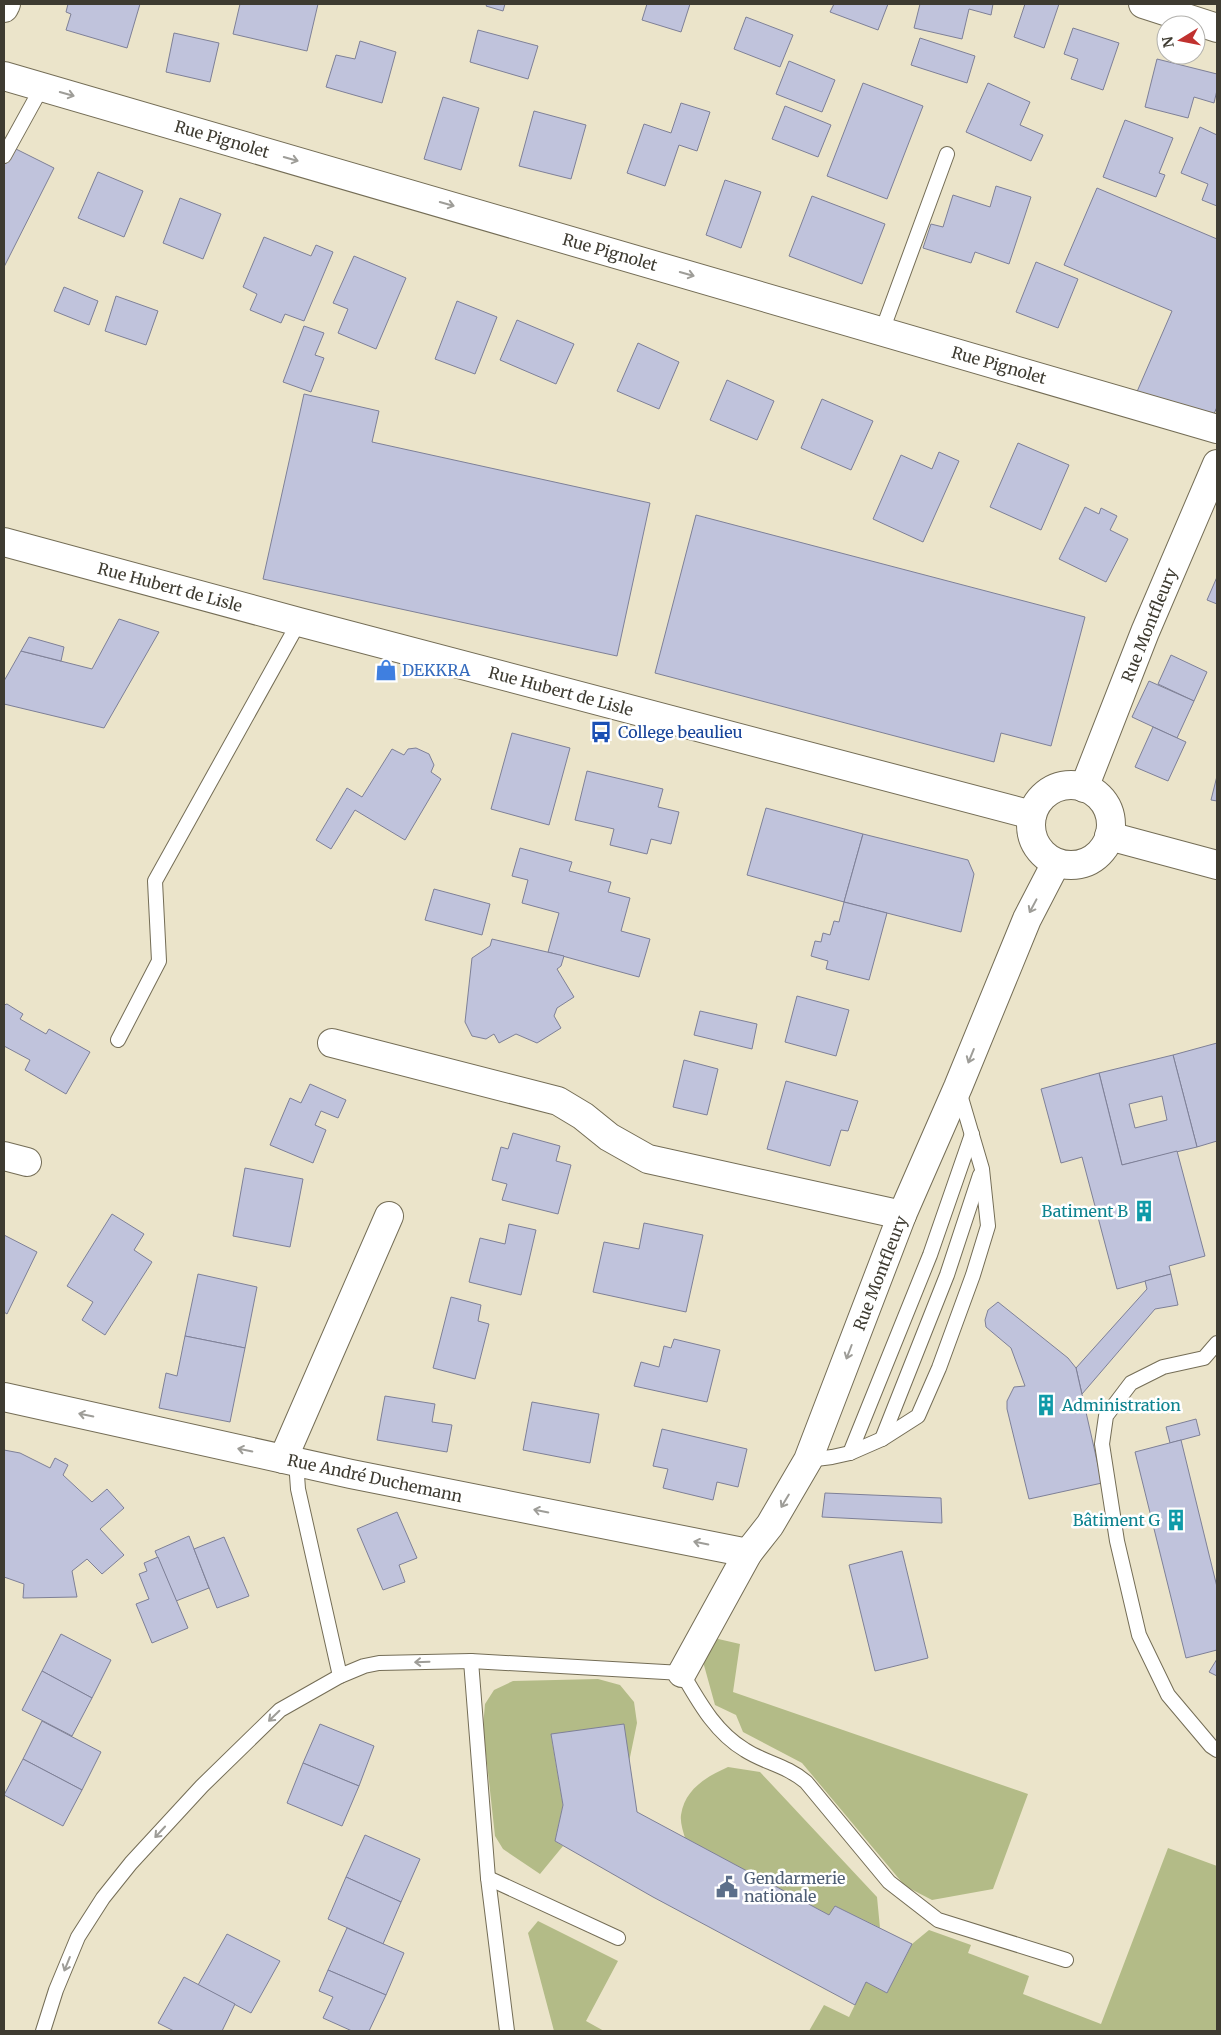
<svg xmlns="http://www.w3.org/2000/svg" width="1221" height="2035" viewBox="0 0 1221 2035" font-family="Merriweather,serif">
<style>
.green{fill:#b3bb87}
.building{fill:#c0c3dc;stroke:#7e8097;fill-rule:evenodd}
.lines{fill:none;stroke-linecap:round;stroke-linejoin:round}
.service-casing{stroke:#746d56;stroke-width:16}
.minor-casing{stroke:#746d56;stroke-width:30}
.secondary-casing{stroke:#746d56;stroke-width:30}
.service{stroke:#fff;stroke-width:14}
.minor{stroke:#fff;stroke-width:28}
.secondary{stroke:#fff;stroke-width:28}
.oneway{stroke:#9e9d98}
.labels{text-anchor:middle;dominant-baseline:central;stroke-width:5;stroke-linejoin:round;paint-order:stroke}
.street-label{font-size:16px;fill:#3e3b31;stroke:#fff}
.shop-label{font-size:16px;fill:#366cbe;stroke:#fff;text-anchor:start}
.transit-label{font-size:16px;fill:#164399;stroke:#fff;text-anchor:start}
.culture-label{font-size:16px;fill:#0d838f;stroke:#fff;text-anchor:end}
.service-label{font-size:16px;fill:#4e5e75;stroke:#fff;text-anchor:start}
</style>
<rect width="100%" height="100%" fill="#ebe4ca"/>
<g class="green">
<path d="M 714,1638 L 740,1644 L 733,1692 L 1028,1794 L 993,1889 L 932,1900 L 905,1886 L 802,1763 L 743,1732 L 736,1715 L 715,1705 L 702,1658 Z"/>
<path d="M 598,1679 L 620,1685 L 634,1702 L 637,1723 L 629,1762 L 551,1735 L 563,1805 L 555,1841 L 563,1846 L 540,1874 L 503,1849 L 495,1836 L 483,1727 L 485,1704 L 494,1690 L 513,1681 Z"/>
<path d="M 728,1767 L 760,1772 L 877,1897 L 880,1928 L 835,1906 L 829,1915 L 685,1838 C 683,1831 680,1822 681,1815 C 685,1789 706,1777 728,1767 Z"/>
<path d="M 1168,1848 L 1217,1866 L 1217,2031 L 809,2031 L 824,2005 L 849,2017 L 866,1982 L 887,1993 L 912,1944 L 929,1930 L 971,1945 L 968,1953 L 1029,1976 L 1023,1994 L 1101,2024 Z"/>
<path d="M 538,1921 L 618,1961 L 586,2021 L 604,2031 L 554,2031 L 528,1933 Z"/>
</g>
<g class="building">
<path d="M 68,4 L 140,4 L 127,48 L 66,30 L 71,14 L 66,12 Z"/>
<path d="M 240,4 L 318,4 L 307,51 L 233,34 Z"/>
<path d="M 487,4 L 505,4 L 503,11 L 486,6 Z"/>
<path d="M 647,4 L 690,4 L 681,32 L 642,20 Z"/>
<path d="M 834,4 L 888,4 L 878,30 L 830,12 Z"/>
<path d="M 920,4 L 993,4 L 991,15 L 969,9 L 962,39 L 914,28 Z"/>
<path d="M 1025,4 L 1059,4 L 1044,48 L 1014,37 Z"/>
<path d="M 746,17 L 793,35 L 780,67 L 734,49 Z"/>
<path d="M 1073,28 L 1119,43 L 1103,90 L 1071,79 L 1078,59 L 1064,54 Z"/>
<path d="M 478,30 L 538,46 L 528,79 L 470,62 Z"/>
<path d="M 174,33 L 219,43 L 210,82 L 166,72 Z"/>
<path d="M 920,38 L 975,56 L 967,83 L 911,65 Z"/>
<path d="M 360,41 L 396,52 L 382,103 L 326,87 L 336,55 L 355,59 Z"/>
<path d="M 1157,59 L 1217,74 L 1217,90 L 1214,103 L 1194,97 L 1188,118 L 1145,107 Z"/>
<path d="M 789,61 L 835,80 L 822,112 L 776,94 Z"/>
<path d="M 863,83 L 923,106 L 887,199 L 827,176 Z"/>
<path d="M 988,83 L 1030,102 L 1020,125 L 1043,135 L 1031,161 L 966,132 Z"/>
<path d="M 443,97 L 479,108 L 461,170 L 424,159 Z"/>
<path d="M 681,103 L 710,112 L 697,151 L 679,145 L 665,186 L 627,173 L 644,124 L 671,133 Z"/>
<path d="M 785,106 L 831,125 L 818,157 L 772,139 Z"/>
<path d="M 534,111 L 586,125 L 571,179 L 519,166 Z"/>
<path d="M 1125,120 L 1173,138 L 1159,173 L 1165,175 L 1156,197 L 1103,177 Z"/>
<path d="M 1200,127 L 1217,135 L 1217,206 L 1202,200 L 1208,184 L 1181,173 Z"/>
<path d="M 12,147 L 54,168 L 4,267 L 4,164 Z"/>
<path d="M 98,172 L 143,191 L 124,237 L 78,218 Z"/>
<path d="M 725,180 L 761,192 L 741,248 L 706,235 Z"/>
<path d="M 996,186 L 1031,197 L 1009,264 L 975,252 L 971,263 L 923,248 L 931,224 L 943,227 L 953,195 L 990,207 Z"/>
<path d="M 1097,188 L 1217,239 L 1217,407 L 1209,425 L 1136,394 L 1172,311 L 1064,265 Z"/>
<path d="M 812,196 L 885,224 L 862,284 L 789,256 Z"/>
<path d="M 180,198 L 221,214 L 203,259 L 163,243 Z"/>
<path d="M 264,237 L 311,256 L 316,245 L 333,252 L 304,321 L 285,314 L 281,323 L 250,310 L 257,294 L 243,287 Z"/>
<path d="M 354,256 L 406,278 L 376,349 L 338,333 L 348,309 L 333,303 Z"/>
<path d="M 1036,262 L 1078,279 L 1058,328 L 1016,312 Z"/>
<path d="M 64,287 L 98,301 L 89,325 L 54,311 Z"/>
<path d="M 116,296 L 158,311 L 146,345 L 105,331 Z"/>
<path d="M 457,301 L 497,317 L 475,374 L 435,359 Z"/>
<path d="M 517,320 L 574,344 L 556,384 L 500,360 Z"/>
<path d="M 304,326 L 324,333 L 315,355 L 324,358 L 311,392 L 283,382 Z"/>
<path d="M 638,343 L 679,362 L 659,409 L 617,391 Z"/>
<path d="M 727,380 L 774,401 L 757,440 L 710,420 Z"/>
<path d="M 304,394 L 379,411 L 372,442 L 650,503 L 617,656 L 263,579 Z"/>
<path d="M 822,399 L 873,421 L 851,470 L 801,448 Z"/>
<path d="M 1018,443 L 1069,465 L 1041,530 L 990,507 Z"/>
<path d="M 939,452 L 959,461 L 923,542 L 873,519 L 901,455 L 932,469 Z"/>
<path d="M 1085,507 L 1099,514 L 1101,508 L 1117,516 L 1110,530 L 1128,539 L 1106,582 L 1059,559 Z"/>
<path d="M 696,515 L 1085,617 L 1051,746 L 1001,733 L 994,762 L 655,673 Z"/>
<path d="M 1217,577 L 1217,604 L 1207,600 Z"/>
<path d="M 119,619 L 159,632 L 104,728 L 4,704 L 4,681 L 21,651 L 92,669 Z"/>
<path d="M 29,637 L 64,647 L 61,661 L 21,651 Z"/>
<path d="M 1171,655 L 1207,672 L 1194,701 L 1158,684 Z"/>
<path d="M 1149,681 L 1194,701 L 1177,738 L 1132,717 Z"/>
<path d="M 1153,727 L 1186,742 L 1168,781 L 1135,767 Z"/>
<path d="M 512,733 L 570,748 L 549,825 L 491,809 Z"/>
<path d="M 416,748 L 429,754 L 434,765 L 431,772 L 441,779 L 405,840 L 355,810 L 331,849 L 316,840 L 347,788 L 362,797 L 392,749 L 404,755 L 408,749 Z"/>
<path d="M 587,771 L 663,789 L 658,807 L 679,812 L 671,844 L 651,839 L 647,854 L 610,845 L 614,829 L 575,820 Z"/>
<path d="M 1217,776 L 1217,801 L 1211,800 Z"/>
<path d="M 766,808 L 863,834 L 844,902 L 747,875 Z"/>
<path d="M 863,834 L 968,860 L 974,874 L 961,932 L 844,902 Z"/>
<path d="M 520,848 L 572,862 L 569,871 L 611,882 L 608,892 L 630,898 L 621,931 L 650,939 L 639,977 L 548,952 L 559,913 L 522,903 L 528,880 L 512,876 Z"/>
<path d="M 434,889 L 490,904 L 482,935 L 425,920 Z"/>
<path d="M 844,902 L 887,913 L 869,980 L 826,969 L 828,961 L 811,956 L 815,941 L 821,942 L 823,933 L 830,935 L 834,921 L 839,922 Z"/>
<path d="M 492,939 L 564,956 L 561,966 L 557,969 L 574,997 L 557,1008 L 554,1016 L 561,1028 L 537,1043 L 516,1034 L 499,1043 L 494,1034 L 486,1039 L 472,1036 L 465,1022 L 472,958 L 490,946 Z"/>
<path d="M 797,996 L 849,1010 L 836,1056 L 785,1042 Z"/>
<path d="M 7,1004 L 23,1014 L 20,1019 L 46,1034 L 49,1029 L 90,1052 L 66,1094 L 25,1070 L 30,1060 L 4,1046 L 4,1005 Z"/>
<path d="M 700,1011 L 757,1024 L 752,1049 L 694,1035 Z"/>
<path d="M 1217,1043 L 1217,1141 L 1197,1147 L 1173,1055 Z"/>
<path d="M 1173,1055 L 1197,1147 L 1122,1165 L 1099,1073 ZM 1162,1096 L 1167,1120 L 1135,1128 L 1129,1104 Z"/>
<path d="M 684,1060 L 718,1069 L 707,1115 L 673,1107 Z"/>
<path d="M 1099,1073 L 1122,1165 L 1177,1151 L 1205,1256 L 1169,1266 L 1171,1274 L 1117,1289 L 1082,1157 L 1061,1163 L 1041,1089 Z"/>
<path d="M 786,1081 L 858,1101 L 848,1131 L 841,1130 L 830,1166 L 767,1149 Z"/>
<path d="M 310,1084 L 346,1100 L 338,1118 L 321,1111 L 315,1125 L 326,1130 L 313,1163 L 270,1145 L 290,1098 L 301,1103 Z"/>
<path d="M 513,1133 L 560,1146 L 556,1161 L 571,1165 L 558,1214 L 502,1200 L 507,1184 L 492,1180 L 501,1147 L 508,1149 Z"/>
<path d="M 245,1168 L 303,1179 L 290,1247 L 233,1236 Z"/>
<path d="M 112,1214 L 144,1234 L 134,1250 L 152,1262 L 105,1335 L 82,1320 L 93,1302 L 67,1286 Z"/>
<path d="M 644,1223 L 703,1235 L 686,1312 L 593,1292 L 604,1242 L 639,1249 Z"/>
<path d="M 509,1224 L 536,1230 L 521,1295 L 469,1282 L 480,1238 L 505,1244 Z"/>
<path d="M 4,1235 L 37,1252 L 7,1314 L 4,1312 Z"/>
<path d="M 198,1274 L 257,1287 L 245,1348 L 185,1336 Z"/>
<path d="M 1171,1274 L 1178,1305 L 1155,1309 L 1082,1394 L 1076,1368 L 1147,1289 L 1145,1281 Z"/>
<path d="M 451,1297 L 481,1305 L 478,1321 L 489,1324 L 475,1379 L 433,1368 Z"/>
<path d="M 998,1302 L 1068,1358 L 1076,1368 L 1102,1483 L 1029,1499 L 1007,1409 L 1007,1401 L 1014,1387 L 1025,1386 L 1011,1348 L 986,1327 L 985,1320 L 988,1310 Z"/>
<path d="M 185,1336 L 245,1348 L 230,1422 L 159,1408 L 166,1373 L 177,1376 Z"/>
<path d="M 674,1339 L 720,1350 L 707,1402 L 634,1386 L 641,1362 L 659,1367 L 664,1346 L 671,1348 Z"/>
<path d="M 385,1396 L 435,1404 L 432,1422 L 452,1425 L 447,1452 L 377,1440 Z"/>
<path d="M 532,1402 L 599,1414 L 590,1463 L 523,1450 Z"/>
<path d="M 1196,1419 L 1200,1435 L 1170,1443 L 1166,1427 Z"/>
<path d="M 662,1429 L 747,1449 L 738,1487 L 717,1482 L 713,1500 L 663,1488 L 668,1469 L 653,1466 Z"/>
<path d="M 1181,1440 L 1217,1587 L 1217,1650 L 1186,1658 L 1135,1452 Z"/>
<path d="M 4,1450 L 20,1453 L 50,1468 L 55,1458 L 68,1465 L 63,1475 L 92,1502 L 107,1489 L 124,1508 L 100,1529 L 124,1555 L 102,1574 L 87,1559 L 72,1571 L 77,1597 L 23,1598 L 24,1584 L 4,1577 Z"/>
<path d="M 825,1493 L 941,1498 L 942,1523 L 822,1517 Z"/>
<path d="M 397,1512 L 417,1558 L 399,1565 L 405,1582 L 383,1590 L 357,1529 Z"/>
<path d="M 189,1536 L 209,1588 L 176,1601 L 155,1551 Z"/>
<path d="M 224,1537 L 249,1596 L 217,1608 L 194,1549 Z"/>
<path d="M 902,1551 L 928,1658 L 875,1671 L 849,1565 Z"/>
<path d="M 158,1557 L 188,1628 L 152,1643 L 136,1604 L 149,1599 L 139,1574 L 147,1571 L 144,1563 Z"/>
<path d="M 61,1634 L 111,1660 L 92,1698 L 42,1671 Z"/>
<path d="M 1217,1659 L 1217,1676 L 1209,1672 Z"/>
<path d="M 42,1671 L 92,1698 L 72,1736 L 22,1710 Z"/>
<path d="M 42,1721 L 101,1752 L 82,1790 L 23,1759 Z"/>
<path d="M 320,1724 L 374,1746 L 359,1786 L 303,1763 Z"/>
<path d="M 624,1724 L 637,1812 L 829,1915 L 835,1906 L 912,1944 L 887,1993 L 866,1982 L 855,2005 L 653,1897 L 555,1841 L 563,1805 L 551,1734 Z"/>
<path d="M 23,1759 L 82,1790 L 63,1826 L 4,1795 Z"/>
<path d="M 303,1763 L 359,1786 L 342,1826 L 287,1803 Z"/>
<path d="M 365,1835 L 420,1859 L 401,1902 L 346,1877 Z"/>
<path d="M 346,1877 L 401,1902 L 383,1944 L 328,1919 Z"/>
<path d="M 347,1928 L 404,1953 L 386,1995 L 328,1970 Z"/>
<path d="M 227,1934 L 280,1961 L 251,2013 L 198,1985 Z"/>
<path d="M 328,1970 L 386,1995 L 369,2031 L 352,2031 L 323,2018 L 333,1997 L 319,1991 Z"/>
<path d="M 184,1977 L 235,2004 L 222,2031 L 174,2031 L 158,2023 Z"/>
</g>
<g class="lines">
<g class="service-casing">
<g id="service">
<path d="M 4,156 L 42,87"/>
<path d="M 882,331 L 947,154"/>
<path d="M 118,1040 L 159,961 L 155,881 L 299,622"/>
<path d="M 1217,1343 L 1204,1358 L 1163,1367 L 1131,1383 L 1106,1416 L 1102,1444 L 1117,1541 L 1139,1635 L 1168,1695 L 1211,1746 L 1217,1750"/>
<path d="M 882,1439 L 947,1275 L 980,1175"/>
<path d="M 850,1453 L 930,1255 L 972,1134"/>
<path d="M 808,1460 L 832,1457 L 850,1453 L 882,1439 L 918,1416 L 939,1368 L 973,1275 L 988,1226 L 982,1169 L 959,1091"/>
<path d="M 296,1461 L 298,1489 L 340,1676"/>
<path d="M 471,1661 L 488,1878 L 507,2031"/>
<path d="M 488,1878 L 618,1938"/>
<path d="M 43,2031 L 56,1990 L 78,1937 L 103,1898 L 131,1863 L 202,1786 L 280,1710 L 340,1676 L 364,1666 L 379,1663 L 471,1661 L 682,1673 C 699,1702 715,1732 745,1750 C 765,1763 786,1765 806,1782 L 889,1882 L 938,1920 L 1066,1960"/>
</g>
</g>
<g class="minor-casing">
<g id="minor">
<path d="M 1143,4 L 1217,28"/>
<path d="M 4,76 L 1217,429"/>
<path d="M 4,542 L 299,622 L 1032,815"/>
<circle cx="1071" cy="825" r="40"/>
<path d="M 1084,788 L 1145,632 L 1217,464"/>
<path d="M 1109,836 L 1217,865"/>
<path d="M 332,1043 L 558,1101 L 583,1116 L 609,1137 L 648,1159 L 902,1215"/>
<path d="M 4,1156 L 27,1162"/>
<path d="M 4,1397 L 351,1474 L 748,1553"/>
<path d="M 283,1459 L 389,1216"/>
<path d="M 682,1673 L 748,1553 L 770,1525 L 808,1460 L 902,1215 L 958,1087 L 1027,919 L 1056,863"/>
</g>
</g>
<g class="secondary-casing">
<path id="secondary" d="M 4,8 L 6,4"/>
</g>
<use href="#service" class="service"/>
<use href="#minor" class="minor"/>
<use href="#secondary" class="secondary"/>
</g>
<defs><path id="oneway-shaft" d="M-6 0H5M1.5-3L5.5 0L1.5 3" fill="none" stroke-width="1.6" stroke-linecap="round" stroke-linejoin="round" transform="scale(1.25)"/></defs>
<g class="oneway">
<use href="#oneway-shaft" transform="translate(67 94) rotate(16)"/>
<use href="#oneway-shaft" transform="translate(291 159) rotate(16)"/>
<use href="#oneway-shaft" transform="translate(447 204) rotate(16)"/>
<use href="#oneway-shaft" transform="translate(687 274) rotate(16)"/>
<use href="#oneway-shaft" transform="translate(1033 906) rotate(118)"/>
<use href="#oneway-shaft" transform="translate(971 1056) rotate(112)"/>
<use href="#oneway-shaft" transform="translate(849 1352) rotate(111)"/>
<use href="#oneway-shaft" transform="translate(86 1415) rotate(-168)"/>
<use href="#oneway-shaft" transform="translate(245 1450) rotate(-168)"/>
<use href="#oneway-shaft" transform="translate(785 1501) rotate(121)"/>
<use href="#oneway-shaft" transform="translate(541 1511) rotate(-169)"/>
<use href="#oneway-shaft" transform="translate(701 1543) rotate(-168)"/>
<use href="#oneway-shaft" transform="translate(422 1662) rotate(178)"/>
<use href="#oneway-shaft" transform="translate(274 1716) rotate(136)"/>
<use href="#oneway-shaft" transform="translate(160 1832) rotate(133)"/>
<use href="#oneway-shaft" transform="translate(67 1964) rotate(112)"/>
</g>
<defs>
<g id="shop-bare" transform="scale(1.725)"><path d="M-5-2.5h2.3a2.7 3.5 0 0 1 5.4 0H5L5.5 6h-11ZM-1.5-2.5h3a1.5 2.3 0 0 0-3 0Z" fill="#3f7fe0" stroke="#fff" stroke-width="2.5" paint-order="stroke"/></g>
<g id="bus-bare" transform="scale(1.725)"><path d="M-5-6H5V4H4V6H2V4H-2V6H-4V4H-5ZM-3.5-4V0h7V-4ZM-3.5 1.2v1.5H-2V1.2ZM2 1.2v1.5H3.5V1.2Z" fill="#1a4fb4" stroke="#fff" stroke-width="2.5" paint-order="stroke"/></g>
<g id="building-bare" transform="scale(1.725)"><path d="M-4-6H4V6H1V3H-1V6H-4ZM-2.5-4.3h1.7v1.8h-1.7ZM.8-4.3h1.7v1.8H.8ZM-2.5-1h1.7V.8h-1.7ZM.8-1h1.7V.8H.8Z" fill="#0f9aa8" stroke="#fff" stroke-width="2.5" paint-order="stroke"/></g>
<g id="civic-bare" transform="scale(1.725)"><path d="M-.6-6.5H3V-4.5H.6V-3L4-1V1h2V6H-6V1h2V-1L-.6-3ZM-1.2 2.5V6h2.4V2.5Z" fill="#5c6f8a" stroke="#fff" stroke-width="2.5" paint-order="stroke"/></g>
</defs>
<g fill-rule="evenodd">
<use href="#shop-bare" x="386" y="670"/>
<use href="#bus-bare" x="601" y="732"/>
<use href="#building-bare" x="1144" y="1211"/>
<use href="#building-bare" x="1046" y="1405"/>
<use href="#building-bare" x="1176" y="1520"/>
<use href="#civic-bare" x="727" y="1887"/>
</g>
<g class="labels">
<g class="street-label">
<text transform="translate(222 139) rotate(16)">Rue Pignolet</text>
<text transform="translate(610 252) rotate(16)">Rue Pignolet</text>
<text transform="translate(999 365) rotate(16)">Rue Pignolet</text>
<text transform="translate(170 587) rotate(15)">Rue Hubert de Lisle</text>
<text transform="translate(1149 625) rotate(-68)">Rue Montfleury</text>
<text transform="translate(561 691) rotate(15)">Rue Hubert de Lisle</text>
<text transform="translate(880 1273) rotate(-69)">Rue Montfleury</text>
<text transform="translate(375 1478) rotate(12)">Rue André Duchemann</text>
</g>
<g class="shop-label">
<text x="402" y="670">DEKKRA</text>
</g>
<g class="transit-label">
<text x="618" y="732">College beaulieu</text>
</g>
<g class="culture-label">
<text x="1128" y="1211">Batiment B</text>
<text x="1062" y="1405" text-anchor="start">Administration</text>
<text x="1160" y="1520">Bâtiment G</text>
</g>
<g class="service-label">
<text x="744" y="1878">Gendarmerie<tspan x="744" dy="18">nationale</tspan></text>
</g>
</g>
<rect width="1221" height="2035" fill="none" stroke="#3e3b31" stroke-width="10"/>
<g transform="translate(1181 40) rotate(260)"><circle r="24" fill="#ffffff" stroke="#b2b1ad"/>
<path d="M0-4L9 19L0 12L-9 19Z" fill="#c0312f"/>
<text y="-8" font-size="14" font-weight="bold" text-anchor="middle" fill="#3e3b31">N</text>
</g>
</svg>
